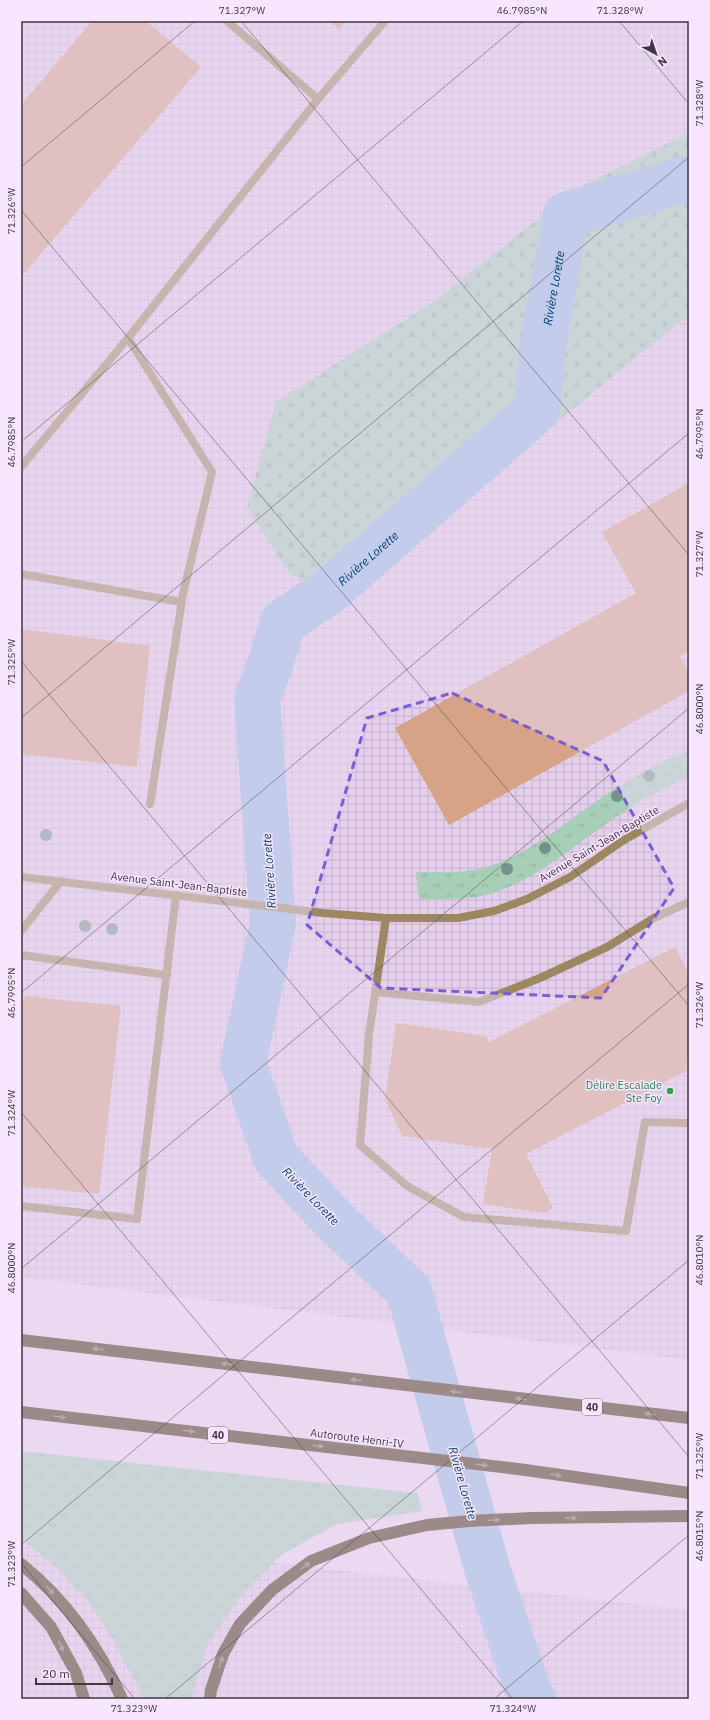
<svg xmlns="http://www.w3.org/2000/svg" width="710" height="1720" viewBox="0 0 710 1720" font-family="'IBM Plex Sans',sans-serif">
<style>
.industrial{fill:url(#industrial-grid)}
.grass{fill:url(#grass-tufts)}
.forest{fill:url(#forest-firs)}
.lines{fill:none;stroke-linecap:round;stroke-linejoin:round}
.river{stroke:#94bce5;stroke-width:46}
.building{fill:#d6a386}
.service{stroke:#9d8761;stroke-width:8}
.minor{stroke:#9d8761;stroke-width:8}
.motorway{stroke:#3c2c0b;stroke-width:12}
.tree{fill:#74928c}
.oneway{fill:#7d6d60}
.marked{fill:none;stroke:#795cd6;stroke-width:3;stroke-dasharray:8 5;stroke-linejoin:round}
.ticks{fill:none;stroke:#3f3842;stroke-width:1;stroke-opacity:0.45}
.leisure-dot{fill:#2e9e5b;stroke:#f7e6fe;stroke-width:1.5}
.labels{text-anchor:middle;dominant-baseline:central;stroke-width:3;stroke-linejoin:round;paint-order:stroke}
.shield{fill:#f7e6fe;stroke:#766c7a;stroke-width:1}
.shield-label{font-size:10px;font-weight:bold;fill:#3f3842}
.street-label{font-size:11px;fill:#3f3842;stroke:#f7e6fe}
.leisure-label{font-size:11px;fill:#27864d;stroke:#f7e6fe;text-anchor:end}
.water-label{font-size:12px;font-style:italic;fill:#024273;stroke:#f7e6fe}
.neatline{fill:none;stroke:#3f3842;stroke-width:1.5}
.ticks-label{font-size:10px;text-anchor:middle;fill:#3f3842}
</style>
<defs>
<pattern id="industrial-grid" width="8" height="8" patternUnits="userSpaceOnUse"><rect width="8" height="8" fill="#e5cfed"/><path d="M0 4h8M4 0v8" fill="none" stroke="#c6b2cc"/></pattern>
<pattern id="grass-tufts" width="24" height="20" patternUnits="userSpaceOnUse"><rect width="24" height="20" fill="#a7cfb8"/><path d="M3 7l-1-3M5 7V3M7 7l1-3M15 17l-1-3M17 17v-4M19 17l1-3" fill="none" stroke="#91b29f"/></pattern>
<pattern id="forest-firs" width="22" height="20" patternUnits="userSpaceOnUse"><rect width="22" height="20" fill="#a7cfb8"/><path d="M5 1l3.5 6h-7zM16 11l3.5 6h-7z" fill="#91b29f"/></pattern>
</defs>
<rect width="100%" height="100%" fill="#ead9f0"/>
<g class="industrial">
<path d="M 21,21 L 689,21 L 689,1360 L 21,1277 Z"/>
<path d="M 21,1534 L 689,1610 L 689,1699 L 21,1699 Z"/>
</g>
<g class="grass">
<path d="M 689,750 L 689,776 C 662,789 637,803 613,819 C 570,848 529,887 477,897 C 458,900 438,899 419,899 L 416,872 C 441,872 462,874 486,867 C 525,857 565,823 598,800 C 627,780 657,764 689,750 Z"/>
<path d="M 21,1451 L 417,1493 L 422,1511 L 337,1524 L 281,1555 L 240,1597 L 209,1642 L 194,1688 L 192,1699 L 144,1699 L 114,1641 L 90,1603 L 58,1569 L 21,1537 Z"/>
</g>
<path class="forest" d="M 689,133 L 689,317 L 681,321 L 342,598 L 289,573 L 247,507 L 276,402 L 436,300 L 574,190 Z"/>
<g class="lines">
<path class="river" id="s1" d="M 533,1699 L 527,1688 L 487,1568 L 409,1291 L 335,1221 L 276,1158 L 243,1063 L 273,923 L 257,699 L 272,659 L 283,622 L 331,590 L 537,410 L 542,351 L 566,215 L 689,178"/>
</g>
<g class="building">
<path d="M 92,21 L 146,21 L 201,67 L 21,277 L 21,105 Z"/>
<path d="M 330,21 L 346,21 L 339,29 Z"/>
<path d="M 689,483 L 689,651 L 680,656 L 689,672 L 689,691 L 449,825 L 395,728 L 636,593 L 602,532 Z"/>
<path d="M 21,629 L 150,646 L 137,767 L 21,754 Z"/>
<path d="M 675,947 L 689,974 L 689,1047 L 686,1071 L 526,1154 L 553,1208 L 544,1213 L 483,1204 L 492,1149 L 402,1136 L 385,1099 L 396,1023 L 486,1036 L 489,1042 Z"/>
<path d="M 24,996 L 121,1006 L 99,1194 L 21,1186 L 21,1017 Z"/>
</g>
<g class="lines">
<g class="service">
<path d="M 227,21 L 318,99"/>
<path d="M 21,467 L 128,338"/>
<path d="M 21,574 L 181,602"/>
<path d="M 150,804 L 183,594 L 212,472 L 128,338 L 318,99 L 385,21"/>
<path d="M 386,918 L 369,1035 L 360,1145 L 407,1186 L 464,1217 L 626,1231 L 645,1122 L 689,1123"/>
<path d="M 21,931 L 61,881"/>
<path d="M 21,955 L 167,975"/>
<path d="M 375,992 L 479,1002 L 540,978 L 607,947 L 654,918 L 689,902"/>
<path d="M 21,1206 L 137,1219 L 176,895"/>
</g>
<path class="minor" d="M 21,877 L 323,913 L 386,918 L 458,918 L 494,911 L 527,899 L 570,877 L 624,840 L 689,803"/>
<g class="motorway">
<path d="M 21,1340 L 689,1418"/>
<path d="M 21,1412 L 518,1469 L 689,1493"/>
<path d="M 21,1564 C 66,1600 99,1647 122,1699"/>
<path d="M 21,1593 L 51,1627 L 76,1673 L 84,1699"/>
<path d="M 210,1699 L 211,1690 L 223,1654 L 240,1624 L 272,1590 L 311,1561 L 369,1538 L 427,1525 L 469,1521 L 532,1518 L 689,1516"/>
</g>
</g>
<g class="tree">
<circle cx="649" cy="776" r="6"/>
<circle cx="617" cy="796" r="6"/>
<circle cx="46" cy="835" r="6"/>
<circle cx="545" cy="848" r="6"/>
<circle cx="507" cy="869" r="6"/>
<circle cx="85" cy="926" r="6"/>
<circle cx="112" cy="929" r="6"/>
</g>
<defs><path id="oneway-solid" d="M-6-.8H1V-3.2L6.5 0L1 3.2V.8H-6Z"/></defs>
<g class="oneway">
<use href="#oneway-solid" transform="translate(98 1349) rotate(-173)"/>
<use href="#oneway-solid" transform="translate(227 1364) rotate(-173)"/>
<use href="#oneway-solid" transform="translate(356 1380) rotate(-173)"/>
<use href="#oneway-solid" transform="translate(456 1392) rotate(-174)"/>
<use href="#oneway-solid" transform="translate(521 1399) rotate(-173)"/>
<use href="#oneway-solid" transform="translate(650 1414) rotate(-173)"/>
<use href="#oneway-solid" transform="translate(60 1417) rotate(7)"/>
<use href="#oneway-solid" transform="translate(189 1431) rotate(7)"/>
<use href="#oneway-solid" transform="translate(318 1446) rotate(7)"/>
<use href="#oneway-solid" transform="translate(482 1465) rotate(6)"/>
<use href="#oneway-solid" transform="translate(556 1475) rotate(8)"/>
<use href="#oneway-solid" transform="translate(571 1518) rotate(-1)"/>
<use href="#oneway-solid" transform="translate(494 1520) rotate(-3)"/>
<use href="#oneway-solid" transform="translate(305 1566) rotate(-36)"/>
<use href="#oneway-solid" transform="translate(50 1590) rotate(48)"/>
<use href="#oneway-solid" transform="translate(61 1646) rotate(62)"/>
<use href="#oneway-solid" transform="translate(221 1662) rotate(-72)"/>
</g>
<path d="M0 0H710V1720H0ZM 452,693 L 603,761 L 674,888 L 601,998 L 381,988 L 307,925 L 367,718 Z" fill="#ead9f0" fill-opacity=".55" fill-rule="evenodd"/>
<path class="marked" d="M 452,693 L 603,761 L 674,888 L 601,998 L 381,988 L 307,925 L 367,718 Z"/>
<path class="ticks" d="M 241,21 L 689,555M 619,21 L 689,104M 21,167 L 195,21M 21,210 L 689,1006M 21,442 L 523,21M 21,661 L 689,1457M 21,718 L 689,157M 21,993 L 689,433M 21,1112 L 513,1699M 21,1269 L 689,708M 21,1545 L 689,984M 21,1563 L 135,1699M 165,1699 L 689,1260M 494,1699 L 689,1535"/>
<circle class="leisure-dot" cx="670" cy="1091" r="4"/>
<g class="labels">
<g class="shield">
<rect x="582" y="1399" width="20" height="16" rx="3"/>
<rect x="208" y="1427" width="20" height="16" rx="3"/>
</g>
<g class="shield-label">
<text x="592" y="1407">40</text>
<text x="218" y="1435">40</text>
</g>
<g class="street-label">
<text transform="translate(599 844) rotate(-31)">Avenue Saint-Jean-Baptiste</text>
<text transform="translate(179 884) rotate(7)">Avenue Saint-Jean-Baptiste</text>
<text transform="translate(357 1438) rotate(7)">Autoroute Henri-IV</text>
</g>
<g class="leisure-label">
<text x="662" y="1085">Délire Escalade<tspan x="662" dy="13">Ste Foy</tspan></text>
</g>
<g class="water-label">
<text stroke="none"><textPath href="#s1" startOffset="1619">Rivière Lorette</textPath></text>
<text stroke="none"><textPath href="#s1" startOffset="1271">Rivière Lorette</textPath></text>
<text transform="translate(269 871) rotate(-94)">Rivière Lorette</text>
<text transform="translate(311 1196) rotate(46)">Rivière Lorette</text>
<text transform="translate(463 1483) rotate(74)">Rivière Lorette</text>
</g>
</g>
<rect width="710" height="1720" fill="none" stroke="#f7e6fe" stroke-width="44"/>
<g transform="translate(656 54) rotate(140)" stroke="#f7e6fe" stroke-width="3" paint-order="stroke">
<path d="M0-3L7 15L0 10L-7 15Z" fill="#3f3842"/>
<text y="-6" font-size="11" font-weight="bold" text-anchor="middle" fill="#3f3842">N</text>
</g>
<path d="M36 1678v6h76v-6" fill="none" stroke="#3f3842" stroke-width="2"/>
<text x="42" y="1678" font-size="12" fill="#3f3842" stroke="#f7e6fe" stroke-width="3" paint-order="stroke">20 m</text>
<rect x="22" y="22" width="666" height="1676" class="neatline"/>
<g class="ticks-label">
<text x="242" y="14">71.327°W</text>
<text x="522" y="14">46.7985°N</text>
<text x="620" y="14">71.328°W</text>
<text transform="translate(699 103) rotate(-90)" y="4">71.328°W</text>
<text transform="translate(11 211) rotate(-90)" y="4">71.326°W</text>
<text transform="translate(699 434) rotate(-90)" y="4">46.7995°N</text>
<text transform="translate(11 442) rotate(-90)" y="4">46.7985°N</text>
<text transform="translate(699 554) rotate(-90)" y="4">71.327°W</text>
<text transform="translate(11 662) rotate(-90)" y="4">71.325°W</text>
<text transform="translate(699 709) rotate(-90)" y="4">46.8000°N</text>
<text transform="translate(11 993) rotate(-90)" y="4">46.7995°N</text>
<text transform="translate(699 1005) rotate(-90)" y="4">71.326°W</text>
<text transform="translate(11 1113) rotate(-90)" y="4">71.324°W</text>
<text transform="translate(699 1260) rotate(-90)" y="4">46.8010°N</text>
<text transform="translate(11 1268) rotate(-90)" y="4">46.8000°N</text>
<text transform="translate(699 1456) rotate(-90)" y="4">71.325°W</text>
<text transform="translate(699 1536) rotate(-90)" y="4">46.8015°N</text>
<text transform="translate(11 1564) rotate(-90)" y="4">71.323°W</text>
<text x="134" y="1712">71.323°W</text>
<text x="513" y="1712">71.324°W</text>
</g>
</svg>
